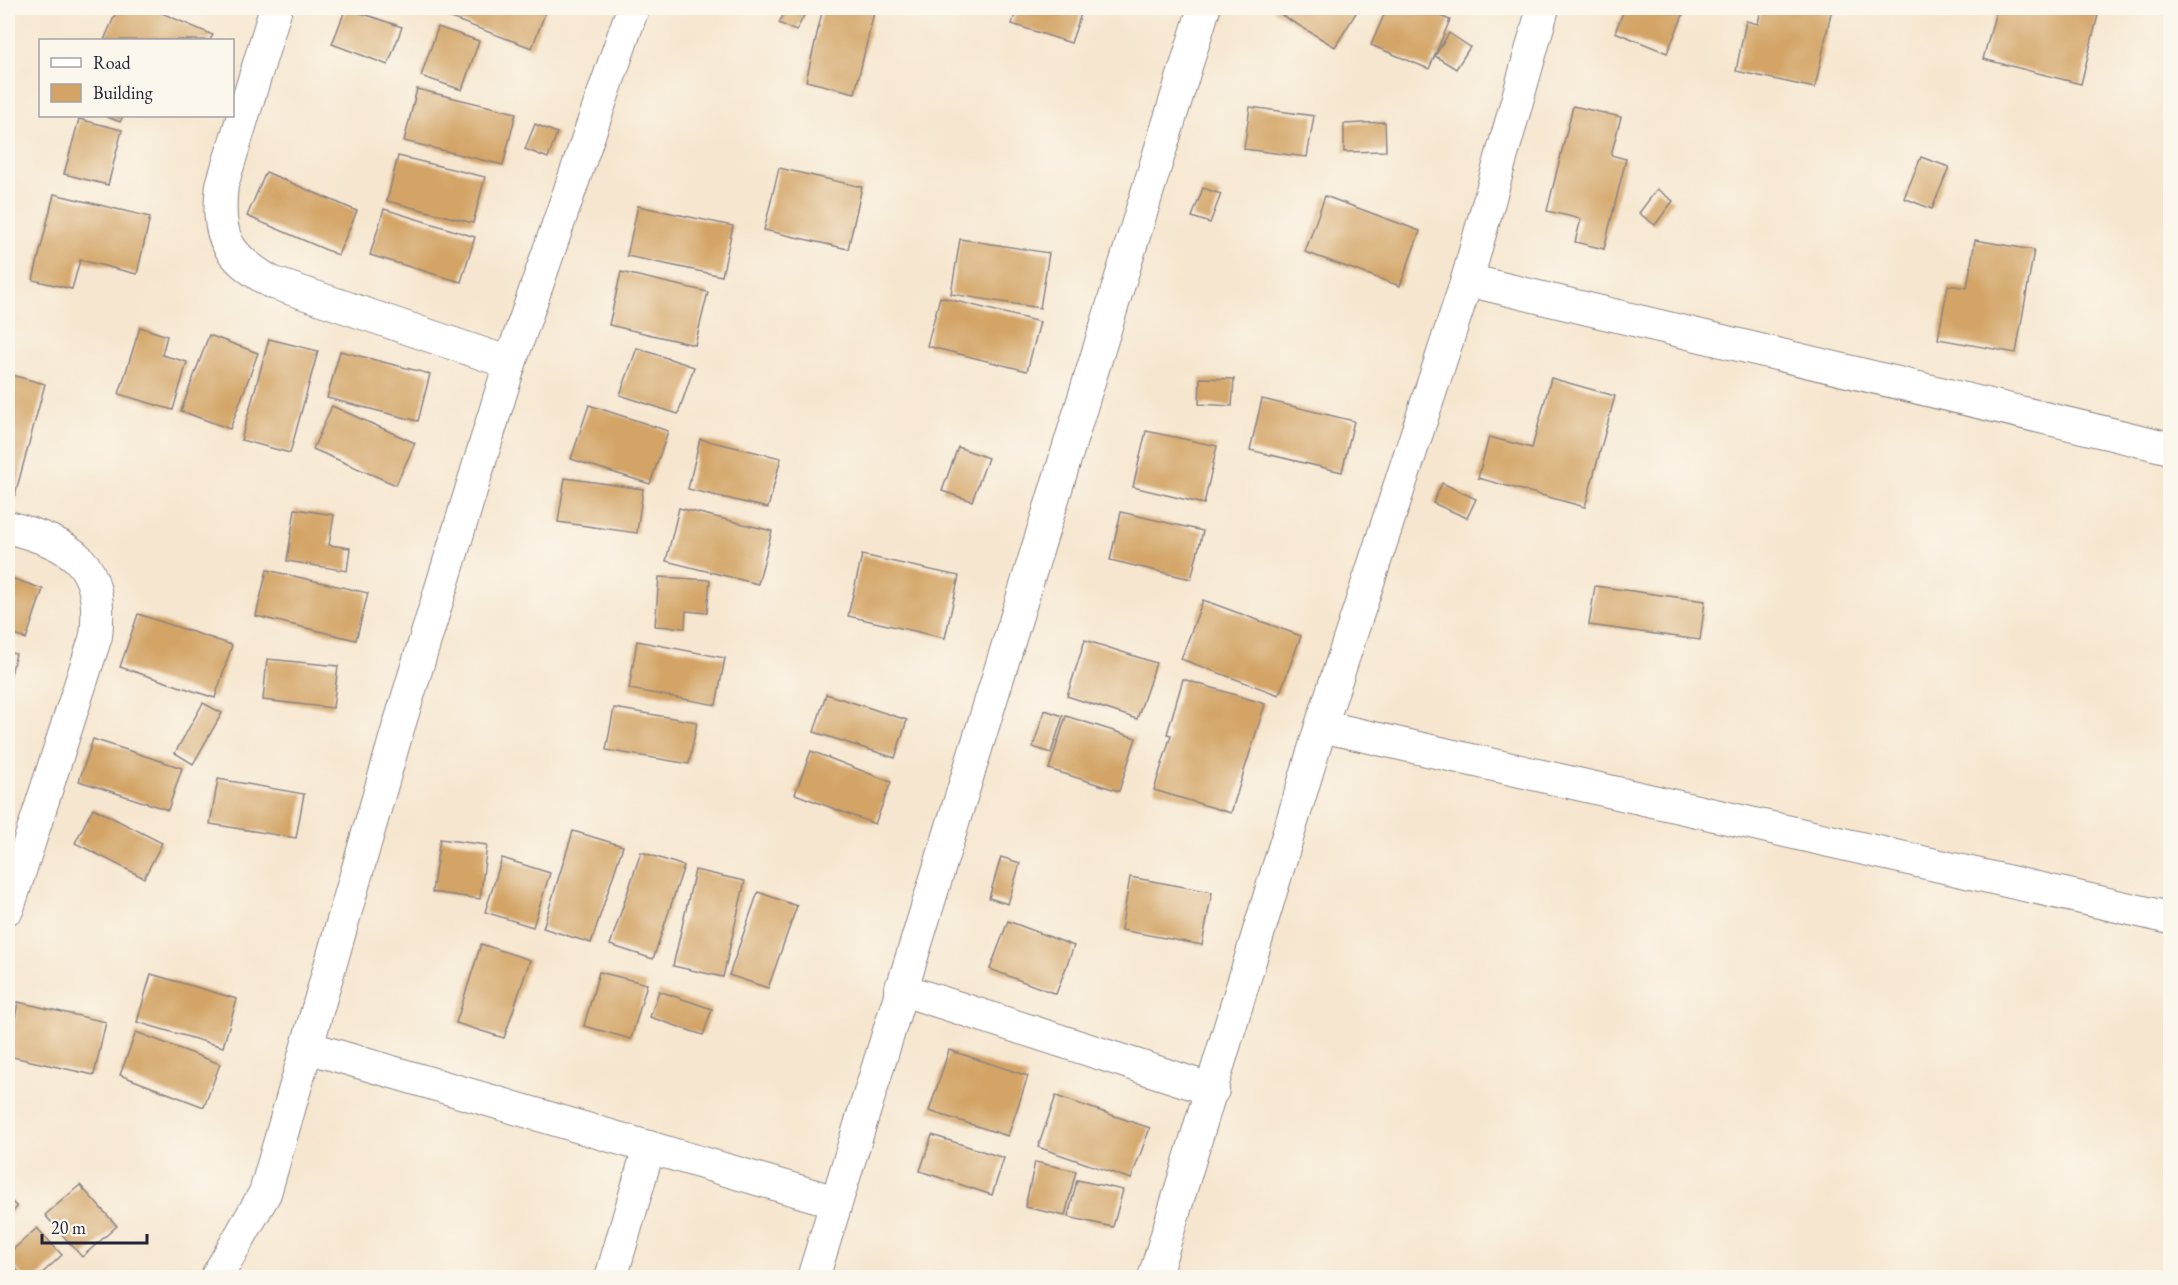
<svg xmlns="http://www.w3.org/2000/svg" width="2178" height="1285" viewBox="0 0 2178 1285" font-family="'EB Garamond',serif">
<style>
.building{fill:#d3a466}
.lines{fill:none;stroke-linecap:round;stroke-linejoin:round}
.minor-casing{stroke:#8c8485;stroke-width:34}
.minor{stroke:#fff;stroke-width:32}
</style>
<rect width="100%" height="100%" fill="#fbf7ec"/>
<filter id="ink" filterUnits="userSpaceOnUse"><feTurbulence type="fractalNoise" baseFrequency=".0167" numOctaves="2"/><feDisplacementMap in="SourceGraphic" scale="12" xChannelSelector="R" yChannelSelector="G"/><feConvolveMatrix kernelMatrix="1 2 1 2 8 2 1 2 1" color-interpolation-filters="sRGB"/></filter>
<filter id="wash" filterUnits="userSpaceOnUse"><feTurbulence type="fractalNoise" baseFrequency=".008" numOctaves="4" result="noise"/><feDisplacementMap in="SourceGraphic" scale="24" xChannelSelector="R" yChannelSelector="G"/><feGaussianBlur stdDeviation="1.35" result="paint"/><feColorMatrix in="noise" values="0 0 0 0 0 0 0 0 0 0 0 0 0 0 0 0 0 1.4 0 .05"/><feComposite in="paint" operator="in"/></filter>
<g filter="url(#wash)">
<rect width="100%" height="100%" fill="#f6e6cf"/>
<g id="blocks">
<g class="building">
<path d="M 118,8 L 150,8 L 213,35 L 210,40 L 104,40 Z"/>
<path d="M 346,8 L 402,27 L 388,65 L 332,44 Z"/>
<path d="M 442,8 L 547,8 L 532,48 L 440,14 Z"/>
<path d="M 787,8 L 808,8 L 796,31 L 779,23 Z"/>
<path d="M 823,8 L 875,8 L 855,93 L 806,81 Z"/>
<path d="M 1017,8 L 1083,8 L 1071,43 L 1012,24 Z"/>
<path d="M 1274,8 L 1359,8 L 1335,47 L 1273,10 Z"/>
<path d="M 1387,8 L 1420,8 L 1450,20 L 1429,69 L 1371,45 Z"/>
<path d="M 1625,8 L 1686,8 L 1667,53 L 1615,32 Z"/>
<path d="M 1761,8 L 1832,8 L 1815,88 L 1736,71 L 1746,21 L 1758,24 Z"/>
<path d="M 1997,8 L 2084,8 L 2099,11 L 2081,84 L 1983,59 Z"/>
<path d="M 438,27 L 479,41 L 462,90 L 421,76 Z"/>
<path d="M 1449,33 L 1470,47 L 1456,69 L 1435,56 Z"/>
<path d="M 417,89 L 516,113 L 503,165 L 404,141 Z"/>
<path d="M 1573,106 L 1621,117 L 1611,155 L 1626,159 L 1604,249 L 1575,242 L 1581,219 L 1547,211 Z"/>
<path d="M 1250,107 L 1314,116 L 1307,157 L 1244,149 Z"/>
<path d="M 105,116 L 123,116 L 120,122 Z"/>
<path d="M 79,119 L 122,130 L 108,185 L 64,174 Z"/>
<path d="M 1385,122 L 1386,151 L 1344,152 L 1344,124 Z"/>
<path d="M 535,124 L 557,133 L 548,158 L 525,149 Z"/>
<path d="M 398,156 L 485,177 L 473,223 L 387,201 Z"/>
<path d="M 1921,157 L 1949,167 L 1932,209 L 1904,198 Z"/>
<path d="M 779,168 L 862,187 L 848,249 L 764,230 Z"/>
<path d="M 266,172 L 357,211 L 338,255 L 247,216 Z"/>
<path d="M 1203,188 L 1221,194 L 1210,223 L 1192,217 Z"/>
<path d="M 1657,189 L 1673,201 L 1655,225 L 1639,213 Z"/>
<path d="M 54,194 L 150,217 L 137,274 L 80,260 L 72,289 L 33,280 Z"/>
<path d="M 1325,196 L 1420,231 L 1400,286 L 1305,252 Z"/>
<path d="M 638,206 L 733,226 L 722,276 L 627,256 Z"/>
<path d="M 384,209 L 475,237 L 461,282 L 370,255 Z"/>
<path d="M 960,239 L 1049,253 L 1040,308 L 951,294 Z"/>
<path d="M 1975,240 L 2034,250 L 2016,353 L 1938,339 L 1948,285 L 1967,288 Z"/>
<path d="M 621,272 L 708,292 L 695,345 L 609,325 Z"/>
<path d="M 940,297 L 1040,322 L 1027,371 L 927,346 Z"/>
<path d="M 140,327 L 167,336 L 162,355 L 187,362 L 173,410 L 119,394 Z"/>
<path d="M 209,335 L 258,353 L 230,429 L 181,411 Z"/>
<path d="M 269,339 L 318,351 L 290,453 L 241,440 Z"/>
<path d="M 637,348 L 694,367 L 678,414 L 620,395 Z"/>
<path d="M 340,351 L 430,374 L 418,421 L 327,398 Z"/>
<path d="M 8,374 L 45,384 L 15,495 L 8,493 Z"/>
<path d="M 1200,378 L 1234,379 L 1232,406 L 1199,404 Z"/>
<path d="M 1551,378 L 1615,396 L 1585,507 L 1478,478 L 1489,437 L 1532,448 Z"/>
<path d="M 1262,399 L 1354,421 L 1342,472 L 1250,450 Z"/>
<path d="M 589,405 L 668,431 L 650,484 L 571,459 Z"/>
<path d="M 332,406 L 415,443 L 396,485 L 313,449 Z"/>
<path d="M 1146,431 L 1217,446 L 1204,504 L 1133,487 Z"/>
<path d="M 700,439 L 781,458 L 768,508 L 688,489 Z"/>
<path d="M 958,447 L 988,458 L 972,501 L 942,491 Z"/>
<path d="M 565,478 L 643,489 L 637,533 L 558,522 Z"/>
<path d="M 1442,483 L 1476,499 L 1467,518 L 1433,503 Z"/>
<path d="M 679,508 L 772,531 L 758,584 L 666,561 Z"/>
<path d="M 295,509 L 334,515 L 329,545 L 350,548 L 347,571 L 287,561 Z"/>
<path d="M 1121,512 L 1203,531 L 1191,579 L 1110,560 Z"/>
<path d="M 862,555 L 959,576 L 945,638 L 848,616 Z"/>
<path d="M 267,570 L 368,593 L 356,640 L 256,616 Z"/>
<path d="M 8,577 L 43,589 L 26,639 L 8,633 Z"/>
<path d="M 659,577 L 710,580 L 707,613 L 686,611 L 685,628 L 655,626 Z"/>
<path d="M 1595,586 L 1705,601 L 1700,640 L 1589,625 Z"/>
<path d="M 1203,600 L 1301,636 L 1279,695 L 1181,659 Z"/>
<path d="M 138,614 L 232,645 L 215,698 L 120,667 Z"/>
<path d="M 1085,640 L 1156,663 L 1137,719 L 1067,696 Z"/>
<path d="M 637,641 L 725,658 L 716,705 L 629,689 Z"/>
<path d="M 8,652 L 16,654 L 8,686 Z"/>
<path d="M 267,659 L 338,666 L 333,708 L 263,700 Z"/>
<path d="M 1183,679 L 1265,704 L 1231,813 L 1154,790 L 1171,735 L 1167,734 Z"/>
<path d="M 826,694 L 907,720 L 895,758 L 814,732 Z"/>
<path d="M 203,703 L 222,713 L 193,764 L 175,753 Z"/>
<path d="M 614,708 L 697,722 L 689,764 L 606,750 Z"/>
<path d="M 1045,710 L 1063,716 L 1051,753 L 1033,747 Z"/>
<path d="M 1066,716 L 1136,738 L 1119,791 L 1049,769 Z"/>
<path d="M 93,739 L 182,768 L 168,810 L 79,781 Z"/>
<path d="M 811,751 L 891,782 L 875,824 L 795,794 Z"/>
<path d="M 218,779 L 304,794 L 296,838 L 210,824 Z"/>
<path d="M 93,808 L 162,843 L 144,878 L 75,843 Z"/>
<path d="M 573,831 L 623,846 L 591,943 L 543,928 Z"/>
<path d="M 440,839 L 487,845 L 480,899 L 432,892 Z"/>
<path d="M 641,852 L 684,866 L 653,959 L 610,945 Z"/>
<path d="M 1001,857 L 1020,863 L 1008,904 L 989,898 Z"/>
<path d="M 502,858 L 550,873 L 533,927 L 485,912 Z"/>
<path d="M 695,870 L 745,881 L 723,977 L 673,966 Z"/>
<path d="M 1130,877 L 1212,892 L 1202,945 L 1121,930 Z"/>
<path d="M 758,892 L 797,906 L 768,988 L 729,975 Z"/>
<path d="M 1008,921 L 1074,946 L 1056,994 L 990,969 Z"/>
<path d="M 481,944 L 530,960 L 504,1038 L 456,1023 Z"/>
<path d="M 599,972 L 647,984 L 631,1039 L 584,1026 Z"/>
<path d="M 151,974 L 237,999 L 223,1047 L 137,1022 Z"/>
<path d="M 659,991 L 712,1009 L 703,1035 L 650,1017 Z"/>
<path d="M 18,1002 L 106,1022 L 94,1075 L 8,1056 Z"/>
<path d="M 136,1032 L 220,1064 L 204,1107 L 120,1075 Z"/>
<path d="M 949,1050 L 1028,1076 L 1008,1136 L 929,1111 Z"/>
<path d="M 1056,1096 L 1150,1128 L 1131,1179 L 1038,1147 Z"/>
<path d="M 932,1135 L 1004,1158 L 992,1195 L 920,1171 Z"/>
<path d="M 1035,1162 L 1076,1171 L 1065,1216 L 1025,1207 Z"/>
<path d="M 1077,1180 L 1123,1190 L 1113,1227 L 1068,1217 Z"/>
<path d="M 80,1185 L 117,1226 L 82,1257 L 45,1215 Z"/>
<path d="M 8,1198 L 17,1207 L 8,1217 Z"/>
<path d="M 37,1228 L 62,1255 L 37,1278 L 24,1278 L 8,1259 L 8,1254 Z"/>
</g>
</g>
</g>
<g filter="url(#ink)">
<use href="#blocks" fill-opacity="0" stroke="#8c8485" stroke-width="1.5"/>
<g class="lines">
<g class="minor-casing">
<g id="minor">
<path d="M 276,8 L 222,185 C 216,236 226,256 271,282 L 510,363"/>
<path d="M 1467,280 L 2170,448"/>
<path d="M 8,527 C 73,545 104,561 96,636 L 8,908"/>
<path d="M 1321,726 L 2170,918"/>
<path d="M 900,989 L 1213,1090"/>
<path d="M 307,1047 L 836,1202"/>
<path d="M 216,1278 L 265,1193 L 397,732 L 510,363 L 633,8"/>
<path d="M 611,1278 L 649,1147"/>
<path d="M 813,1278 L 1204,8"/>
<path d="M 1154,1278 L 1321,726 L 1467,280 L 1543,8"/>
</g>
</g>
<use href="#minor" class="minor"/>
</g>
</g>
<rect width="2178" height="1285" fill="none" stroke="#fbf7ec" stroke-width="30"/>
<rect x="39" y="39" width="195" height="78" fill="#fbf7ec" stroke="#a4a2a5" stroke-width="1.5"/>
<rect x="51" y="58" width="30" height="9" fill="#ffffff" stroke="#a4a2a5" stroke-width="1.5"/>
<text x="93" y="69" font-size="18" fill="#22223b">Road</text>
<rect x="51" y="84" width="30" height="18" fill="#d3a466" stroke="#a4a2a5" stroke-width="1.5"/>
<text x="93" y="99" font-size="18" fill="#22223b">Building</text>
<path d="M42 1234v9h105v-9" fill="none" stroke="#22223b" stroke-width="3"/>
<text x="51" y="1234" font-size="18" fill="#22223b" stroke="#fbf7ec" stroke-width="4.5" paint-order="stroke">20 m</text>
</svg>
